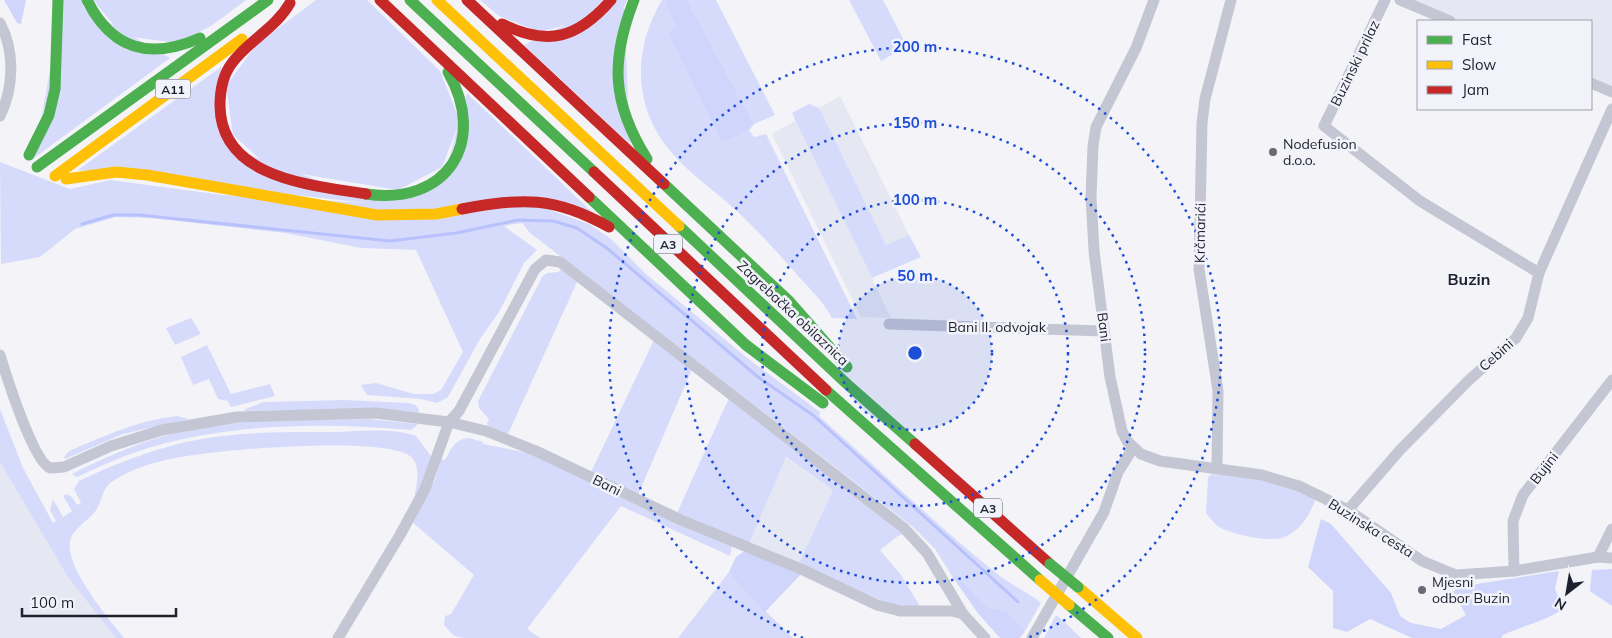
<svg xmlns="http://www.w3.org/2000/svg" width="1612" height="638" viewBox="0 0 1612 638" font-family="Mulish,sans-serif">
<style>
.built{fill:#e5e8f2}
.green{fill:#d6dbfb}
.forest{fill:#cfd5fb}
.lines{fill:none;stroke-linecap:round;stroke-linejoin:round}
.stream{stroke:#b8c1fb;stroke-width:3}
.street{stroke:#c4c7d3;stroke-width:11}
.fast{stroke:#4caf50;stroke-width:11}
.slow{stroke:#ffc107;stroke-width:11}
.jam{stroke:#c62828;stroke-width:11}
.fast-bridge{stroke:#4caf50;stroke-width:11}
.slow-bridge{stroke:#ffc107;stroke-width:11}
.ring{fill:none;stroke:#1d4ed8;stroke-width:2.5;stroke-dasharray:2.5 5}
.poi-dot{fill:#696a73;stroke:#f2f3fa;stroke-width:2}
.labels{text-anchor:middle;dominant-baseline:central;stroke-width:5;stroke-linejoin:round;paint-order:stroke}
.shield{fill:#f2f3fa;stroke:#5e5f69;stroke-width:1}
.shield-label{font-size:12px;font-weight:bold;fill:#1e202b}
.street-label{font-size:14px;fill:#1e202b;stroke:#f2f3fa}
.poi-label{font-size:14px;fill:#1e202b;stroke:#f2f3fa;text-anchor:start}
.quarter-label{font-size:16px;font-weight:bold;fill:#1e202b;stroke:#f2f3fa}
.centre{fill:#1d4ed8;stroke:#f2f3fa;stroke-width:2.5}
.ring-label{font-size:15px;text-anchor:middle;font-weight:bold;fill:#1d4ed8;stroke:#f2f3fa;stroke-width:5;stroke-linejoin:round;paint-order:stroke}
</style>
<rect width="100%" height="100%" fill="#f4f4f8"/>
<g class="built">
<path d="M 1410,0 L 1612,0 L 1612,86 L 1591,77 L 1591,21 L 1460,21 Z"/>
<path d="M 840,96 L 909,235 L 886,245 L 819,108 Z"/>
<path d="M 796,120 L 891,318 L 861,317 L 772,134 Z"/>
<path d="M 0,436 L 102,616 L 120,638 L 0,638 Z"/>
<path d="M 785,457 L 833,490 L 799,563 L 750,542 Z"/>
</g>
<g class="green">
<path d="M 63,0 L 81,0 L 84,8 L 170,58 L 34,158 Z"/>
<path d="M 93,0 L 246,0 L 211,26 L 178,43 L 123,36 Z"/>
<path d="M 316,0 L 367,0 L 440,71 L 460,121 L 442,167 L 398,190 L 271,169 L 233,135 L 226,86 L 257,44 Z"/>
<path d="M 480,0 L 603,0 L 583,20 L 540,32 L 499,16 Z"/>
<path d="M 616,0 L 627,0 L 624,7 L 630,144 L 524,45 Z"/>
<path d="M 662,0 L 668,0 L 665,2 L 678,27 L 668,33 L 722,141 L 749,130 L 754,137 L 766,134 L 857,319 L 832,318 C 824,303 811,290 799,277 C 779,254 758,231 736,210 C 712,188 683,170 664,143 C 632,99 635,45 662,0 Z"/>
<path d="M 687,0 L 716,0 L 775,115 L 754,124 Z"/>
<path d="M 849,0 L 883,0 L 907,46 L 881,61 Z"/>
<path d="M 221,67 L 227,147 L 372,200 L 443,182 L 467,93 L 591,211 L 427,210 L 78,170 Z"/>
<path d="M 809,104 L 819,108 L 886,245 L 909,235 L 921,257 L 872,278 L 792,113 Z"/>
<path d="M 0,162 L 70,189 L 110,180 L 223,195 L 497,210 L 547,209 L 589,224 L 611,239 L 646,274 L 746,357 L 820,412 L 819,416 C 879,469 937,526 1000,576 C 1013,586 1028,592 1041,603 L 1025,631 L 1006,611 L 989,608 L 955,574 L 952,576 L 935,549 L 913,527 L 530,233 L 522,223 L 504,226 L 537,250 L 524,263 L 499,312 L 480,339 L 448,397 L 437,403 L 421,399 L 367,395 L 361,385 L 376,383 L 414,394 L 433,394 L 441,390 L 463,352 L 416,250 L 361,248 L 285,233 L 151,218 L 116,217 L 75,229 L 40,257 L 1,264 Z"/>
<path d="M 561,269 L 577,282 L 508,434 L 488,427 L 487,423 L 489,419 L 479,408 L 478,401 L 542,277 L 547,273 L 559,272 Z"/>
<path d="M 191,318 L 201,334 L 175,345 L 166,328 Z"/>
<path d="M 654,340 L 692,369 L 638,495 L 591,472 Z"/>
<path d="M 207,345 L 231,394 L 270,384 L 275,396 L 231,407 L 228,401 L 218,399 L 209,379 L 193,385 L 181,357 Z"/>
<path d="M 729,398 L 904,534 L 898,536 L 880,550 L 901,575 L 921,608 L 891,605 L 799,563 L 833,490 L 786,457 L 749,544 L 677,513 Z"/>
<path d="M 344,400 L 408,403 L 415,405 L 419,409 L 418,413 L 377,409 L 245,411 L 245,409 L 264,402 Z"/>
<path d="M 0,409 L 23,468 L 53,523 L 56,521 L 50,510 L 53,499 L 63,517 L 72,511 L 63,496 L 66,494 L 72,497 L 77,505 L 81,503 L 74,489 L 79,481 C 112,465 146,452 182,443 C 232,431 286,432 337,432 C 362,431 393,428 416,436 L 431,456 L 421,489 L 414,502 C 415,488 423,466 410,456 C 383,435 203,450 166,460 C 148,464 128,471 113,481 C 101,488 103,503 94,513 C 87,521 72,530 70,541 C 65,567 108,618 124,638 L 116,638 L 68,577 L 0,462 Z"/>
<path d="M 177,416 L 189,419 L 123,434 L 65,459 L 64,457 L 69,451 C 104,436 139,420 177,416 Z"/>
<path d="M 369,419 L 418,424 L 411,430 C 320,422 224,423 136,452 C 116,459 96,468 77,477 L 72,474 C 103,458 137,443 171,434 C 236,417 303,420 369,419 Z"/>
<path d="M 469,438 L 483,442 L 483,444 L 534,454 L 732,546 L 730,556 L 621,506 L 527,629 L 540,638 L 463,638 L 454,636 L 444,625 L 445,616 L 451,614 L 474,575 L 412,522 L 435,480 L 441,459 L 445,460 C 451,449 455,439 469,438 Z"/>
<path d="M 1212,474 C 1236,477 1301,482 1315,501 C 1309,516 1301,529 1287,536 C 1271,544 1235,535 1219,527 C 1214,524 1210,517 1206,513 L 1208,477 Z"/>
<path d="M 729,572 L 739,585 L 793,638 L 678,638 Z"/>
<path d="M 1056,615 C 1066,622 1072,630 1081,638 L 1044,638 Z"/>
</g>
<g class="forest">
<path d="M 4,0 L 26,0 L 21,24 L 17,23 Z"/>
<path d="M 668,0 L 687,0 L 754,124 L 749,130 L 722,142 L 668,33 L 677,27 L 665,2 Z"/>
<path d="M 1321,519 L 1331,524 L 1391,593 L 1400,616 L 1411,623 L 1441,629 L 1466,615 L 1453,592 L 1458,587 L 1559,571 L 1555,589 L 1563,609 C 1545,621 1523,626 1503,635 L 1501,638 L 1412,638 L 1370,619 L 1347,632 L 1333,628 L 1333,591 L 1308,567 Z"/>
<path d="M 743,552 L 756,554 L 802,573 L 765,612 L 739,585 L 729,572 L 736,557 Z"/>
<path d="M 1612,569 L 1612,606 L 1590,591 L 1592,570 Z"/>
<path d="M 954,573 L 989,608 L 1006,611 L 1025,631 L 1020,638 L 1000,638 L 977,612 L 952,576 Z"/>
</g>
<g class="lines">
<path class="stream" d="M 82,224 L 113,215 L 139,215 L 390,241 L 456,233 L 518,220 L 553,221 L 577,228 L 608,249 L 758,377 L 814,416 L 1018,602"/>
<g class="street">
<path d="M 1154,0 L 1136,48 L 1096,127 L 1093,146 L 1091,197 L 1094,251 L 1110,377 L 1122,431 L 1127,441 L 1141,454 L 1160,461 L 1262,475 L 1299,486 L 1348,510 L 1422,561 L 1456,575 L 1514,571 L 1598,557 L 1612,558"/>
<path d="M 1385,0 L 1324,126 L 1420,201 L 1539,273"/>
<path d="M 1400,0 L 1450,21"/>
<path d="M 0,23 C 15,51 14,87 0,116"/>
<path d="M 1591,83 L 1612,92"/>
<path d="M 889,324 L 1104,331"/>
<path d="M 0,355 C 6,375 33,461 50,468 L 64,467 L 111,446 L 162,430 L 237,417 L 375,413 L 449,422 L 486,431 L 536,451 L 681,520 L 801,569 L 877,605 L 900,611 L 952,611 L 963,614 L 985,638"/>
<path d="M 449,422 L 459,411 L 535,269 L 546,260 L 560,262 L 904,528 L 927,553 L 963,614"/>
<path d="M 1217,467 L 1218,391 L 1199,269 L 1202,123 L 1205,99 L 1231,0"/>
<path d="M 1348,510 L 1400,450 L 1468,381 L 1516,338 L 1528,318 L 1539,273 L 1612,109"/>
<path d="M 1598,557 L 1612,529"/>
<path d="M 1514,571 L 1513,521 L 1523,495 L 1612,380"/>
<path d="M 338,638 L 400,535 L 425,489 L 449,422"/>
<path d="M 1032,638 L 1104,512 L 1118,472 L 1133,448"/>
</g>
<g class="fast">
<path d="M 87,0 C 112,50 150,60 200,38"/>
<path d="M 410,0 L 594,172"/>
<path d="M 634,0 C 610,61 612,103 647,159"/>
<path d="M 29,155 L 49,115 L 55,89 L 58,0"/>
<path d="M 37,167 L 268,0"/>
<path d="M 664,184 L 788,300 L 847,367"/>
<path d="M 366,194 C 447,206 488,142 448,72"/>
<path d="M 589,197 L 746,345 L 823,403"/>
<path d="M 679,226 L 847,384 L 915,444"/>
<path d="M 826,390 L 1040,580"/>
<path d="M 1069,605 L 1108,638"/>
</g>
<g class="slow">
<path d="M 437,0 L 679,226"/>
<path d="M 55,176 L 242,39"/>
<path d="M 66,179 L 116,172 L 147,175 L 377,215 L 436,214 L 462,209"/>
<path d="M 1078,587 L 1137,638"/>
</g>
<g class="jam">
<path d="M 380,0 L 589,197"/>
<path d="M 467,0 L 664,184"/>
<path d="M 290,3 C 275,29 249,40 232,63 C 222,76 220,91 220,106 C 221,179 312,185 366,194"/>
<path d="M 502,24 C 548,47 578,38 611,0"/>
<path d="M 594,172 L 826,390"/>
<path d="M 462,209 C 522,198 554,196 609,227"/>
<path d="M 915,444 L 1050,564"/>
</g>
<path class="fast-bridge" d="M 1050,564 L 1078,587"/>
<path class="slow-bridge" d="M 1040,580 L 1069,605"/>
</g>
<circle cx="915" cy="353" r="77" fill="#1d4ed8" fill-opacity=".12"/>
<g class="ring">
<circle cx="915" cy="353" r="77"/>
<circle cx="915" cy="353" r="153"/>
<circle cx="915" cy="353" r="230"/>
<path d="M803 638A306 306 0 1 1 1027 638"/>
</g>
<g class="poi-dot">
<circle cx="1273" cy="152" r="5"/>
<circle cx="1422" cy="590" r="5"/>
</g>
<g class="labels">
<g class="shield">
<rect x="155.5" y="79.5" width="35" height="19" rx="4"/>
<rect x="654" y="234.5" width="28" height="19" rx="4"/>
<rect x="974" y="498.5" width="28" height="19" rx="4"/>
</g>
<g class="shield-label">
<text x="173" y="89">A11</text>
<text x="668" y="244">A3</text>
<text x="988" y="508">A3</text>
</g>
<g class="street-label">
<text transform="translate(1355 63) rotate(-64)">Buzinski prilaz</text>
<text transform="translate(1200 233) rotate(-89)">Krčmarići</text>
<text transform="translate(793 313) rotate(43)">Zagrebačka obilaznica</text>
<text x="997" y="327">Bani II. odvojak</text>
<text transform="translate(1104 327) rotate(83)">Bani</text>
<text transform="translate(1496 355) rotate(-42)">Cebini</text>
<text transform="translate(1544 468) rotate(-52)">Bujini</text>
<text transform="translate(607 485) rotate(26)">Bani</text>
<text transform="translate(1371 528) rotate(32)">Buzinska cesta</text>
</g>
<g class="poi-label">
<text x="1283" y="144">Nodefusion<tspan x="1283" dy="16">d.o.o.</tspan></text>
<text x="1432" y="582">Mjesni<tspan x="1432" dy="16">odbor Buzin</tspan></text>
</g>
<g class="quarter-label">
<text x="1469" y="279">Buzin</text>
</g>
</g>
<circle cx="915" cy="353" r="8" class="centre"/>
<g class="ring-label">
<text x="915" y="52">200 m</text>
<text x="915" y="128">150 m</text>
<text x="915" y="205">100 m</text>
<text x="915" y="281">50 m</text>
</g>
<rect x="1417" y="20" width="175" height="90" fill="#f2f3fa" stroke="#9d9fa7"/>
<rect x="1427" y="36" width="25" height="8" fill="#4caf50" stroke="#9d9fa7"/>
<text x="1462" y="45" font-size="15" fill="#1e202b">Fast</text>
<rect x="1427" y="61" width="25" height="8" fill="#ffc107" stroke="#9d9fa7"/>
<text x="1462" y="70" font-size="15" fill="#1e202b">Slow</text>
<rect x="1427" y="86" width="25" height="8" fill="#c62828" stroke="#9d9fa7"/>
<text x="1462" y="95" font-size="15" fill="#1e202b">Jam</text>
<g transform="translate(1567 593) rotate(211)" stroke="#f2f3fa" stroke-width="4" paint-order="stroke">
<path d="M0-4L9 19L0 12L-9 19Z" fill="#1e202b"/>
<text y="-8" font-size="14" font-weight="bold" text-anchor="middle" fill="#1e202b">N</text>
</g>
<path d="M22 608v8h154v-8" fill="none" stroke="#1e202b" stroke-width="2.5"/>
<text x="30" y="608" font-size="15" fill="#1e202b" stroke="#f2f3fa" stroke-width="4" paint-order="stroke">100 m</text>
</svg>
